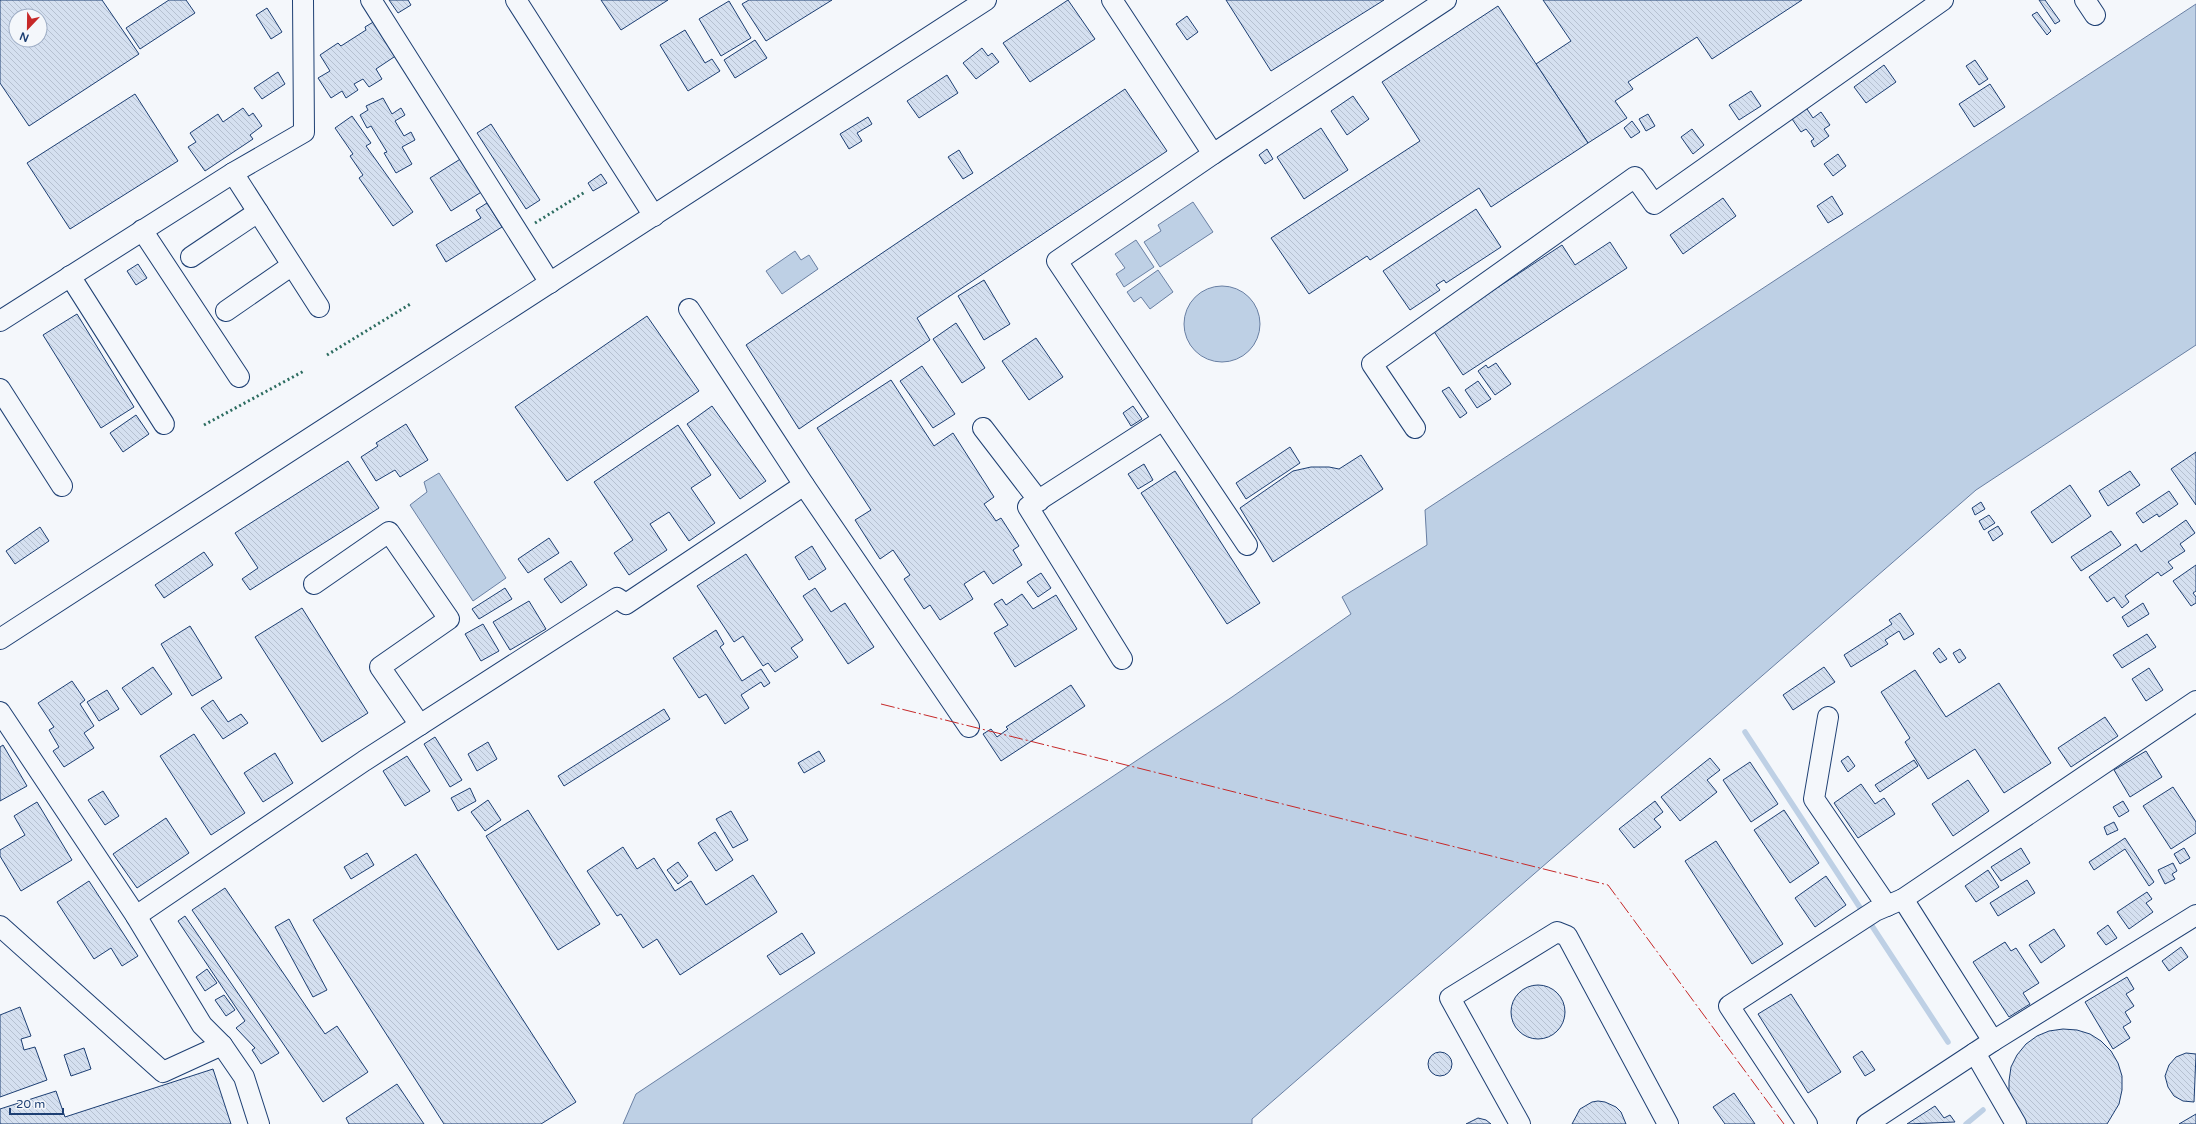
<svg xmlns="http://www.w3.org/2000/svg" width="2196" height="1124" viewBox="0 0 2196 1124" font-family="'Varela Round',sans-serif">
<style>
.water{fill:#bed0e5;stroke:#687fa3}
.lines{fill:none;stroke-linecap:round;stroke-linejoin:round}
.stream{stroke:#bed0e5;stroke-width:5.5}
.building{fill:url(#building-back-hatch);stroke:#1d3f73;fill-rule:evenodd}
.minor-casing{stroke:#1d3f73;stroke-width:22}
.minor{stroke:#f4f7fb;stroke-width:20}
.hedge{stroke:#2c6c60;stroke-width:3;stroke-dasharray:2 3;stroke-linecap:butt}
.power{stroke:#c62828;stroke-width:1;stroke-dasharray:14 3 2 3;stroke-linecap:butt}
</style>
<defs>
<pattern id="building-back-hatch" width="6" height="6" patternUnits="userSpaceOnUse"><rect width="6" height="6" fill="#d5e0f0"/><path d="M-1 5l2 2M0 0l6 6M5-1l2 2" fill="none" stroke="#b6c1d1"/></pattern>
</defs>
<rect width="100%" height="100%" fill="#f4f7fb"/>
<g class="water">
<path d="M 2196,4 L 2196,345 L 1976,490 L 1252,1119 L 1252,1124 L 623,1124 L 636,1094 L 1232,697 L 1351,614 L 1342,597 L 1427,545 L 1425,510 Z"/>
<path d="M 1193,202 L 1213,232 L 1160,267 L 1144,242 L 1161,231 L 1158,225 Z"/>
<path d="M 1136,240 L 1154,267 L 1124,287 L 1116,274 L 1125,268 L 1115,254 Z"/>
<path d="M 795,251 L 801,260 L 809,255 L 818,269 L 782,294 L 766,271 Z"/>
<path d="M 1158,270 L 1173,292 L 1150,309 L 1141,297 L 1134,302 L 1127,292 Z"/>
<circle cx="1222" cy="324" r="38"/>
<path d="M 439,473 L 506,578 L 473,601 L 410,505 L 427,492 L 424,482 Z"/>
</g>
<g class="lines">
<g class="stream">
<path d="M 1745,732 L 1948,1042"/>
<path d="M 1966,1124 L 1983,1110"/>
</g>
</g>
<g class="building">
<path d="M 0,0 L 102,0 L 139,54 L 29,126 L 0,83 ZM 16,16 L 40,16 L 40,40 L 16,40 Z"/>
<path d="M 169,0 L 186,0 L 195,13 L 140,49 L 126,28 Z"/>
<path d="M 389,0 L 408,0 L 411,5 L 398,13 Z"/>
<path d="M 601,0 L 668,0 L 621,30 Z"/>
<path d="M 749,0 L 832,0 L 766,41 L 742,4 Z"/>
<path d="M 1068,0 L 1095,39 L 1030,82 L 1003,43 Z"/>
<path d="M 1226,0 L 1384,0 L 1271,71 Z"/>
<path d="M 1543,0 L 1802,0 L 1712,59 L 1697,37 L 1628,82 L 1633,89 L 1615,101 L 1627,118 L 1588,143 L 1536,64 L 1571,41 Z"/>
<path d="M 2039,0 L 2045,0 L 2060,21 L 2055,24 Z"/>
<path d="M 729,1 L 751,38 L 721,56 L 699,19 Z"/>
<path d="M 1498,6 L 1588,143 L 1491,207 L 1479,188 L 1370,260 L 1367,256 L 1309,294 L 1271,238 L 1420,141 L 1382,82 Z"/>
<path d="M 267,8 L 282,32 L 271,39 L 256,15 Z"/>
<path d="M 2037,12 L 2051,31 L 2047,35 L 2032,15 Z"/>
<path d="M 1187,16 L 1198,32 L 1187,40 L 1176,24 Z"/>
<path d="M 375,21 L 397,55 L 376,69 L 382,79 L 369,87 L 363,79 L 354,84 L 358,90 L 346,98 L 342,91 L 331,98 L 318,78 L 330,71 L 320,55 L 338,43 L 341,46 L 366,30 L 365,27 Z"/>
<path d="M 685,30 L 705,63 L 712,59 L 720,71 L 688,91 L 660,45 Z"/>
<path d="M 755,40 L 767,58 L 735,78 L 724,60 Z"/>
<path d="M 982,48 L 988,56 L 992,53 L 999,62 L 976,79 L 963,63 Z"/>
<path d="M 1975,60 L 1988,79 L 1979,85 L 1966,66 Z"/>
<path d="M 1884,65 L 1896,82 L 1866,103 L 1854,87 Z"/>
<path d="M 278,72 L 285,84 L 262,99 L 254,88 Z"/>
<path d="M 947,75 L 958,93 L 919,118 L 907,101 Z"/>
<path d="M 1990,84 L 2005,107 L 1974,127 L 1959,104 Z"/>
<path d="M 1125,89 L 1167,151 L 917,318 L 930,340 L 799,429 L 746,345 Z"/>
<path d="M 1751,91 L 1761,106 L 1739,120 L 1729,105 Z"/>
<path d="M 135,94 L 178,161 L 70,229 L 27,163 Z"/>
<path d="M 1353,96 L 1369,119 L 1347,135 L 1331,111 Z"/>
<path d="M 383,98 L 392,114 L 401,108 L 405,115 L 395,121 L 404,136 L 411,132 L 415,140 L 402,147 L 412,164 L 396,173 L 384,153 L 387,152 L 371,126 L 367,128 L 360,115 L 368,110 L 366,106 Z"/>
<path d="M 1805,106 L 1813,118 L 1821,112 L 1830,125 L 1824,129 L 1829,136 L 1814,147 L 1811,141 L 1814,139 L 1806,129 L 1801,132 L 1790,116 Z"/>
<path d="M 243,108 L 249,116 L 253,113 L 262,126 L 250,135 L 253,139 L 205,171 L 188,147 L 196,142 L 190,133 L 218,114 L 223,122 Z"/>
<path d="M 1648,114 L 1655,126 L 1646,131 L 1639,119 Z"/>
<path d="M 352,116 L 371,143 L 366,146 L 413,212 L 393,226 L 359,178 L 363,175 L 350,156 L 353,154 L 335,128 Z"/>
<path d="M 868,117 L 872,124 L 857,133 L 862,141 L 849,149 L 840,134 Z"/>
<path d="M 1632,121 L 1640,132 L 1631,138 L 1624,128 Z"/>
<path d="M 491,124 L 540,200 L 526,209 L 477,133 Z"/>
<path d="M 1321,128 L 1348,170 L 1304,199 L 1277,157 Z"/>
<path d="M 1692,129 L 1704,145 L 1693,154 L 1681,137 Z"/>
<path d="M 1267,149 L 1273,159 L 1265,164 L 1259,155 Z"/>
<path d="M 959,150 L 973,173 L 963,179 L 948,157 Z"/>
<path d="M 1838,154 L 1846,166 L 1833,176 L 1824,164 Z"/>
<path d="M 462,158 L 483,191 L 451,211 L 430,178 Z"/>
<path d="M 601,174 L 607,183 L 593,191 L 588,183 Z"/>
<path d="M 1832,196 L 1843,214 L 1828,223 L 1817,206 Z"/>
<path d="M 1723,198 L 1736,216 L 1683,254 L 1670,235 Z"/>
<path d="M 487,203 L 502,227 L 446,262 L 436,245 L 481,218 L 476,210 Z"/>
<path d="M 1476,209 L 1501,247 L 1446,283 L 1444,280 L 1436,285 L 1440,290 L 1410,310 L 1383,271 Z"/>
<path d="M 1610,242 L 1627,268 L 1463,375 L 1433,330 L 1562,245 L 1575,265 Z"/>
<path d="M 138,264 L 147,278 L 136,285 L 127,271 Z"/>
<path d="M 984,280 L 1010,324 L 984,340 L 958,296 Z"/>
<path d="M 77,314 L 134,407 L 101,428 L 43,335 Z"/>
<path d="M 647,316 L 699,391 L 567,481 L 515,407 Z"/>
<path d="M 956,323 L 985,368 L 962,383 L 933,339 Z"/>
<path d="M 1036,338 L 1063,377 L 1029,400 L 1002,361 Z"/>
<path d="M 1496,363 L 1511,384 L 1495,395 L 1478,371 L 1486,365 L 1488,368 Z"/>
<path d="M 922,366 L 955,414 L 933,428 L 900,381 Z"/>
<path d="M 891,380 L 934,446 L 953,433 L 994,497 L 984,504 L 996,521 L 1001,518 L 1019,546 L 1013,550 L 1022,565 L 993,584 L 984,571 L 964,584 L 973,599 L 940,620 L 930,605 L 924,609 L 904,579 L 910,575 L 893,550 L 880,559 L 855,520 L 871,510 L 817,428 Z"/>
<path d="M 1478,381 L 1491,399 L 1477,408 L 1465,390 Z"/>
<path d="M 1449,387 L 1467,413 L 1460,418 L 1442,391 Z"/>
<path d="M 712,406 L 766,481 L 740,499 L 687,424 Z"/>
<path d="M 1133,406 L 1142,419 L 1131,426 L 1123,413 Z"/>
<path d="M 136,415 L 149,434 L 123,452 L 110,433 Z"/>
<path d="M 406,424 L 428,460 L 400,477 L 395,470 L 376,481 L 361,457 L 378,446 L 376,443 Z"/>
<path d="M 678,425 L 711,475 L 691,488 L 715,523 L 689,541 L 669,512 L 650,524 L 667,550 L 629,575 L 614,553 L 633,540 L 594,482 Z"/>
<path d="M 1290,447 L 1300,463 L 1246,499 L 1236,483 Z"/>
<path d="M 2196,452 L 2196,505 L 2171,469 Z"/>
<path d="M 1361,455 L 1383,489 L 1273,562 L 1240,508 L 1293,471 L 1311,467 L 1329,467 L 1339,469 Z"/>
<path d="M 348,461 L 379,508 L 250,590 L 242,579 L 258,568 L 235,533 Z"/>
<path d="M 1144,464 L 1153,480 L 1138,489 L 1128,474 Z"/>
<path d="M 1175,471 L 1260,603 L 1227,624 L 1141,493 Z"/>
<path d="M 2130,471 L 2140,485 L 2108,506 L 2099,491 Z"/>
<path d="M 2070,485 L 2091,516 L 2052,543 L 2031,512 Z"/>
<path d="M 2169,491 L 2178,504 L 2159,517 L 2157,514 L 2143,523 L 2136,513 Z"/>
<path d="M 1981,502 L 1985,509 L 1975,515 L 1972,508 Z"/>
<path d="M 1989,515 L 1995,523 L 1984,530 L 1979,521 Z"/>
<path d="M 2186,520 L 2195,533 L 2180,544 L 2185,551 L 2168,562 L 2173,568 L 2161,576 L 2158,572 L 2125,596 L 2129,602 L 2122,608 L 2114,597 L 2107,602 L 2089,577 L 2136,544 L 2141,552 Z"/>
<path d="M 1998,526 L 2003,534 L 1993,541 L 1988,532 Z"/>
<path d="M 40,527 L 49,541 L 15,564 L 6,551 Z"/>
<path d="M 2111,531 L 2121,545 L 2081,571 L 2071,557 Z"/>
<path d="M 549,538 L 559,553 L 528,573 L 518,559 Z"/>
<path d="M 812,546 L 826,569 L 809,580 L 795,557 Z"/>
<path d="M 204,552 L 213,565 L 164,598 L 155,585 Z"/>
<path d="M 746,554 L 803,640 L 791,648 L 798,657 L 775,672 L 768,663 L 763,666 L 743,636 L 734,642 L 697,586 Z"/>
<path d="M 571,561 L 587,585 L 561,603 L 544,579 Z"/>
<path d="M 2196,565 L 2196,591 L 2193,593 L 2196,597 L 2196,603 L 2191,606 L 2173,581 Z"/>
<path d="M 1041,573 L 1051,588 L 1038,597 L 1027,582 Z"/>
<path d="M 505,588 L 512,599 L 479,619 L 472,609 Z"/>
<path d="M 815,588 L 831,612 L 845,603 L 874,647 L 848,664 L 803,596 Z"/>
<path d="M 1022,594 L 1033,609 L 1056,595 L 1077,629 L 1015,667 L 994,633 L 1008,625 L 994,604 L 1002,599 L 1006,605 Z"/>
<path d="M 529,601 L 546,629 L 510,650 L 493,622 Z"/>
<path d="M 2143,603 L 2149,614 L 2128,627 L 2122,617 Z"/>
<path d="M 302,608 L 368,713 L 322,742 L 255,637 Z"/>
<path d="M 1900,613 L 1914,634 L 1904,640 L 1899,631 L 1885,640 L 1888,644 L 1851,667 L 1844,655 L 1892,624 L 1889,620 Z"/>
<path d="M 483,624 L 499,651 L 481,661 L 465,634 Z"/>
<path d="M 190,626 L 222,678 L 192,696 L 161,644 Z"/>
<path d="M 716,630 L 724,644 L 720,647 L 742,681 L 761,669 L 770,683 L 764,687 L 761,682 L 741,695 L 749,708 L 725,724 L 706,694 L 699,698 L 673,658 Z"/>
<path d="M 2147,634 L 2156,647 L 2122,668 L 2113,655 Z"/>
<path d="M 1939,648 L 1947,659 L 1940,663 L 1933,653 Z"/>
<path d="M 1960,649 L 1966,658 L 1959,663 L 1953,653 Z"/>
<path d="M 153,667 L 172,694 L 141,715 L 122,688 Z"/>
<path d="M 1824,667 L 1835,682 L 1793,710 L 1783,695 Z"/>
<path d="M 2149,668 L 2163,690 L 2146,701 L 2132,679 Z"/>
<path d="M 1915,670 L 1946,717 L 1999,683 L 2051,763 L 2004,793 L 1975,749 L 1928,779 L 1905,742 L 1910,738 L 1881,692 Z"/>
<path d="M 72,681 L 85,700 L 80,704 L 94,726 L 84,733 L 94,748 L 64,767 L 53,751 L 59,747 L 49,730 L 54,727 L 38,703 Z"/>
<path d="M 1071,685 L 1085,706 L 1001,761 L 983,734 L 991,729 L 997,737 L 1008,729 L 1006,727 Z"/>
<path d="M 107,690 L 119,709 L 99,721 L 87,702 Z"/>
<path d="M 213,700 L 228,722 L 241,714 L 248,723 L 223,739 L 201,708 Z"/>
<path d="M 664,709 L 670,719 L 564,786 L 558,776 Z"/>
<path d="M 2105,717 L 2118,736 L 2071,767 L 2058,748 Z"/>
<path d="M 194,734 L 245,813 L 211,835 L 160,756 Z"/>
<path d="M 435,737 L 462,780 L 450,787 L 424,744 Z"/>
<path d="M 488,742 L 497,759 L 477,771 L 468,754 Z"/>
<path d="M 3,745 L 27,786 L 0,801 L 0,747 Z"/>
<path d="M 819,751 L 825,761 L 804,773 L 798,763 Z"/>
<path d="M 2146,751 L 2162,777 L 2130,797 L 2114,770 Z"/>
<path d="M 275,753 L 293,783 L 263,802 L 244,773 Z"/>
<path d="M 407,756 L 430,791 L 405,806 L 383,771 Z"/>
<path d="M 1848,756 L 1855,766 L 1848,772 L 1841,761 Z"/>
<path d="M 1710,758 L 1720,770 L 1707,780 L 1717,792 L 1680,821 L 1661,797 Z"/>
<path d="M 1914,760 L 1918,766 L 1880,792 L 1875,785 Z"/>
<path d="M 1750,762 L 1778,804 L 1751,822 L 1723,780 Z"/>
<path d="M 1968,780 L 1989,811 L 1953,836 L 1932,804 Z"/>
<path d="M 1861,784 L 1875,804 L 1884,798 L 1895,814 L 1858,838 L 1834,803 Z"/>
<path d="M 2173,787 L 2196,822 L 2196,833 L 2171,849 L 2143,806 Z"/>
<path d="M 470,788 L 476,801 L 458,811 L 451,798 Z"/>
<path d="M 103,791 L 119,816 L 105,825 L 88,800 Z"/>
<path d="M 488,800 L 501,820 L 485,831 L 471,812 Z"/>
<path d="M 1655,801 L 1663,812 L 1654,819 L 1661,827 L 1634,848 L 1619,829 Z"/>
<path d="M 2123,801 L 2129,811 L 2119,817 L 2113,807 Z"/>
<path d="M 37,802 L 72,860 L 21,891 L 0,856 L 0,850 L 25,835 L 14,816 Z"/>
<path d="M 528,810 L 600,924 L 558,950 L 486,836 Z"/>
<path d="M 1784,810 L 1819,863 L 1790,883 L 1754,830 Z"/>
<path d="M 731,811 L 748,840 L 733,848 L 716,819 Z"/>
<path d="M 166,818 L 189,853 L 137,888 L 113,854 Z"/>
<path d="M 2114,822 L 2118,830 L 2107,835 L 2104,827 Z"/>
<path d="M 715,832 L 733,860 L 716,871 L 698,843 Z"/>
<path d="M 2125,838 L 2154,882 L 2149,886 L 2125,849 L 2094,870 L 2089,862 Z"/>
<path d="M 1716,841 L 1783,944 L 1752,964 L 1685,861 Z"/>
<path d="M 623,847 L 637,869 L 654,858 L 675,891 L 691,881 L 706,905 L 753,875 L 777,912 L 680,975 L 657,939 L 643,948 L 621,914 L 617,916 L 587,871 Z"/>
<path d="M 2021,848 L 2030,863 L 2001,881 L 1991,867 Z"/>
<path d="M 2184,848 L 2190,858 L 2180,864 L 2174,854 Z"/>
<path d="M 367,853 L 374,865 L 351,879 L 344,867 Z"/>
<path d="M 416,854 L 576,1102 L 541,1124 L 444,1124 L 313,920 Z"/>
<path d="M 678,862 L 688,876 L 678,884 L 667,870 Z"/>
<path d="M 2173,863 L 2177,871 L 2172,874 L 2175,879 L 2165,884 L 2158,870 Z"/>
<path d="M 1988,870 L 1999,887 L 1976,902 L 1965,886 Z"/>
<path d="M 1826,876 L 1846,905 L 1815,927 L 1795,898 Z"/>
<path d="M 2027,880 L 2035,893 L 1998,916 L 1990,903 Z"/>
<path d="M 89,881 L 138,956 L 122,966 L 111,948 L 94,959 L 57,902 Z"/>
<path d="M 225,888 L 325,1034 L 337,1026 L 368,1072 L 323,1102 L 192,910 Z"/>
<path d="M 2147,892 L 2152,899 L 2146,903 L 2153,912 L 2129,929 L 2117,912 Z"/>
<path d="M 185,916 L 279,1053 L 261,1064 L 252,1050 L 255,1048 L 236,1028 L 245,1021 L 178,921 Z"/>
<path d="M 289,919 L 327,990 L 313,997 L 275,927 Z"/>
<path d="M 2108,925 L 2117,938 L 2106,945 L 2097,933 Z"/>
<path d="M 2054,929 L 2065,946 L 2041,963 L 2029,945 Z"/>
<path d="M 802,933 L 815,953 L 780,975 L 767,956 Z"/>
<path d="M 2005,942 L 2011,951 L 2016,948 L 2039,983 L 2023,993 L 2030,1004 L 2009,1017 L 1973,962 Z"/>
<path d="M 2181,947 L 2188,957 L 2169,971 L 2162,961 Z"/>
<path d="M 207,969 L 217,983 L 205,991 L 196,977 Z"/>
<path d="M 2127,977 L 2134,989 L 2126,994 L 2134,1006 L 2125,1012 L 2131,1022 L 2123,1027 L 2130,1038 L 2113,1049 L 2085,1002 Z"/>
<circle cx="1538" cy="1012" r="27"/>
<path d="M 1791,994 L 1841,1072 L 1808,1093 L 1758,1014 Z"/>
<path d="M 224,995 L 235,1010 L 226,1016 L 215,1000 Z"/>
<path d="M 20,1007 L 31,1036 L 21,1039 L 24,1050 L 35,1047 L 47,1080 L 0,1097 L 0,1015 Z"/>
<path d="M 2063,1029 L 2077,1030 L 2090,1034 L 2101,1041 L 2111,1051 L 2118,1063 L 2122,1076 L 2122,1090 L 2119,1104 L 2107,1124 L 2024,1124 L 2009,1094 L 2009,1081 L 2011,1067 L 2017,1055 L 2026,1044 L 2037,1036 L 2049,1031 Z"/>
<path d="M 84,1048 L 91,1069 L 71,1076 L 64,1055 Z"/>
<path d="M 1862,1051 L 1875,1070 L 1865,1076 L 1853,1057 Z"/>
<circle cx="1440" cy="1064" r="12"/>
<path d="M 2186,1053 L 2196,1054 L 2194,1102 L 2183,1101 L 2174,1096 L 2168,1087 L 2165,1076 L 2169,1065 L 2176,1057 Z"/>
<path d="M 213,1069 L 231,1124 L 0,1124 L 0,1109 L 56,1091 L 65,1117 Z"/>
<path d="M 397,1084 L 424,1124 L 349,1124 L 346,1118 Z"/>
<path d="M 1734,1093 L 1755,1124 L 1725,1124 L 1713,1107 Z"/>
<path d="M 1598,1101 L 1605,1102 L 1616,1107 L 1621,1112 L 1626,1124 L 1572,1124 L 1580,1109 L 1592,1102 Z"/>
<path d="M 1935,1106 L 1944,1118 L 1950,1115 L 1955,1122 L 1907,1124 Z"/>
<path d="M 2196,1114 L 2196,1124 L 2179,1124 Z"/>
<path d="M 1478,1118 L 1486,1120 L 1491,1124 L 1466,1124 Z"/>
</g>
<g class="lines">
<g class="minor-casing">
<g id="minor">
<path d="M 371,0 L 550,283"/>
<path d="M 516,0 L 654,216"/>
<path d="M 1112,0 L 1213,154 L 1446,0"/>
<path d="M 2085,0 L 2095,15"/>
<path d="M 1213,154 L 1057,261 L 1247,545"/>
<path d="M 233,173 L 319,307"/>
<path d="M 142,230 L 239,377"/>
<path d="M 191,257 L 258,212"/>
<path d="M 70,276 L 164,424"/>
<path d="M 689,309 L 804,485 L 969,727"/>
<path d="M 226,311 L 291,266"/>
<path d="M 0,321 L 233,173 L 304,132 L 303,0"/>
<path d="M 0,389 L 62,486"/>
<path d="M 983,428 L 1039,501"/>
<path d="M 1415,428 L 1372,364 L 1635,177 L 1654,204 L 1943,0"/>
<path d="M 314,584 L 389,532 L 449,619 L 380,667 L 420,725"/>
<path d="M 0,639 L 986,0"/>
<path d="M 1122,659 L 1028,507 L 1163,420"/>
<path d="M 0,712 L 136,916 L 202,1025 L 222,1045 L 244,1077 L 259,1124"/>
<path d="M 1828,717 L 1814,799 L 1887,906"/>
<path d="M 136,916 L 364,761 L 617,598 L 626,604 L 804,485"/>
<path d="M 0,926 L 163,1072 L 222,1045"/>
<path d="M 1993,1041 L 2196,915"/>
<path d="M 1975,1053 L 2016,1124"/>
<path d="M 1520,1124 L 1450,998 L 1557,932 L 1567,936 L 1668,1124"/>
<path d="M 1807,1124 L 1729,1006 L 1875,911 L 1903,899 L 2196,701"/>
<path d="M 1867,1124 L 1993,1041 L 1903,899"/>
</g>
</g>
<use href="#minor" class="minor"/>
<g class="hedge">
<path d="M 535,223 L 585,192"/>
<path d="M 327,355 L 412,303"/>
<path d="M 204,425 L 304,371"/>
</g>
<path class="power" d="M 881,704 L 1608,885 L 1784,1124"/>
</g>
<g transform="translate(28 28) rotate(202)"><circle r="19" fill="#f4f7fb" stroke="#9eadc5"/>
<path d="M0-3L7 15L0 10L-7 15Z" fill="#c62828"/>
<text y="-6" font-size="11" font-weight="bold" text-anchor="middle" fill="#1d3f73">N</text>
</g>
<path d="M10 1108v6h53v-6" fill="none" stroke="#1d3f73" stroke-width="2"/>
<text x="16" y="1108" font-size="12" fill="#1d3f73" stroke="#f4f7fb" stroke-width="3" paint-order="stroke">20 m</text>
</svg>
